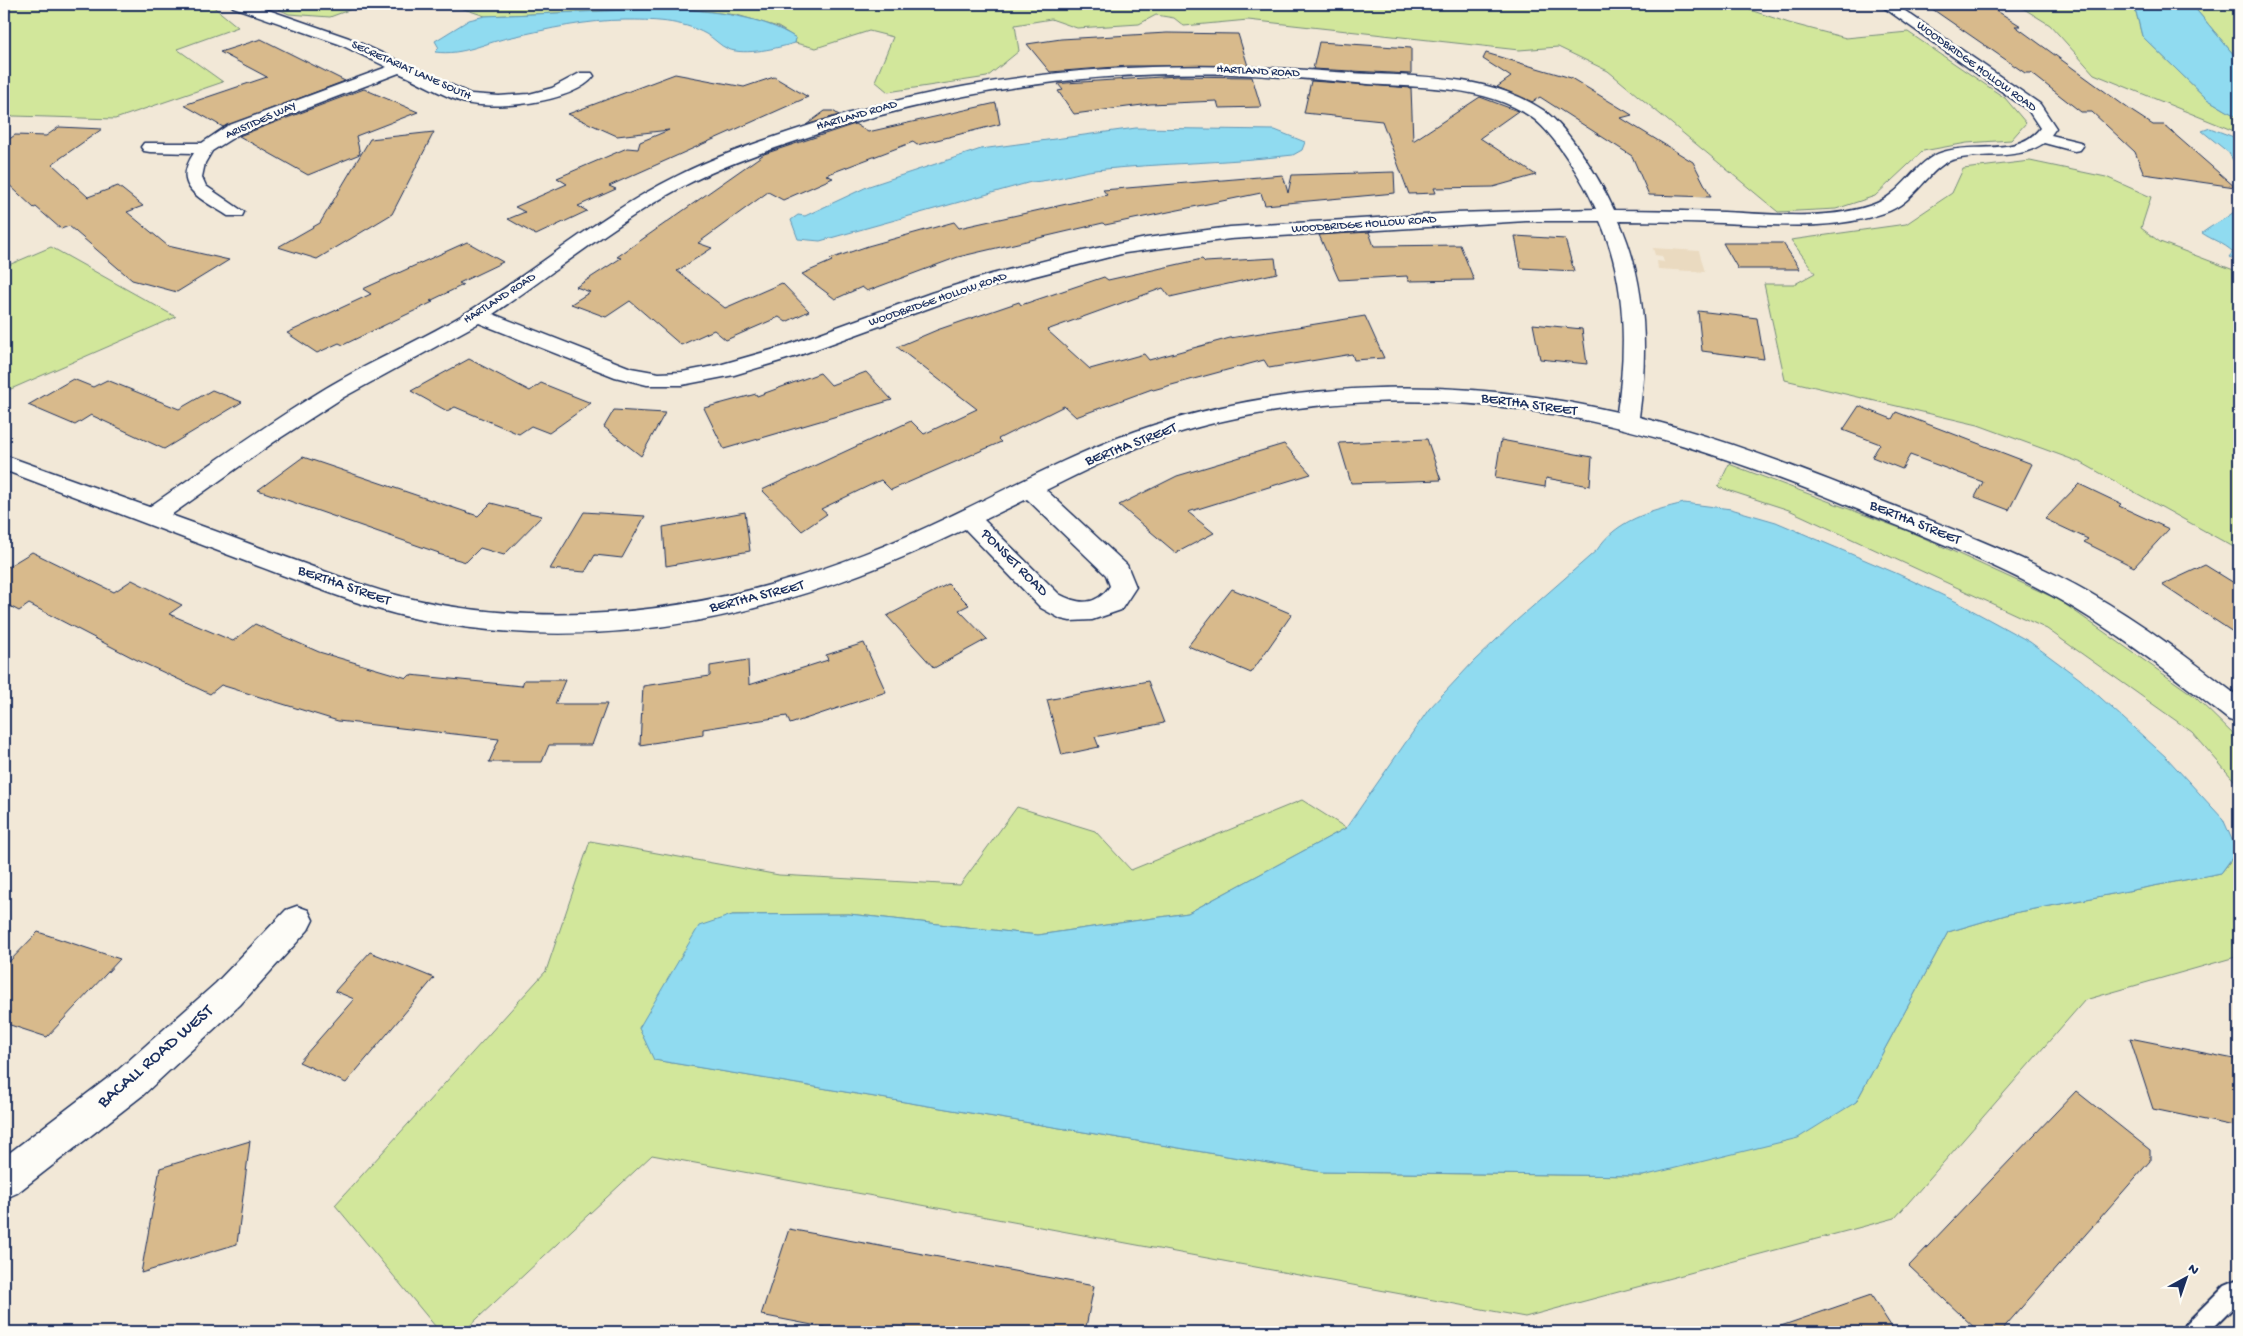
<svg xmlns="http://www.w3.org/2000/svg" width="2243" height="1336" viewBox="0 0 2243 1336" font-family="'Gochi Hand',sans-serif">
<style>
.built{fill:#eadac0}
.green{fill:#d2e79b;stroke:#768b7c}
.water{fill:#90dbf0;stroke:#6196b6}
.building{fill:#d8ba8c;stroke:#1b2f5e}
.lines{fill:none;stroke-linecap:round;stroke-linejoin:round}
.lane-casing{stroke:#1b2f5e;stroke-width:4}
.street-casing{stroke:#1b2f5e;stroke-width:3}
.lane{fill:#fdfcf7;fill-rule:evenodd}
.street{fill:#fdfcf7;fill-rule:evenodd}
.labels{text-anchor:middle;dominant-baseline:central;stroke-width:5;stroke-linejoin:round;paint-order:stroke}
.far-street-label{font-size:12px;fill:#1b2f5e;stroke:#fdfcf7}
.street-label{font-size:15px;fill:#1b2f5e;stroke:#fdfcf7}
.near-street-label{font-size:18px;fill:#1b2f5e;stroke:#fdfcf7}
</style>
<rect width="100%" height="100%" fill="#f2e8d7"/>
<filter id="ink" filterUnits="userSpaceOnUse"><feTurbulence type="fractalNoise" baseFrequency=".02" numOctaves="2"/><feDisplacementMap in="SourceGraphic" scale="10" xChannelSelector="R" yChannelSelector="G"/><feConvolveMatrix kernelMatrix="1 2 1 2 8 2 1 2 1" color-interpolation-filters="sRGB"/></filter>
<g filter="url(#ink)">
<path class="built" d="M 1653,248 L 1699,251 L 1705,272 L 1658,269 L 1657,261 L 1664,262 L 1662,256 L 1655,255 Z"/>
<g class="green">
<path d="M 4,4 L 210,4 L 238,27 L 177,49 L 223,82 L 115,119 L 14,116 L 4,119 Z"/>
<path d="M 268,4 L 365,4 L 330,17 L 289,14 Z"/>
<path d="M 449,4 L 1732,4 L 1789,23 L 1846,38 L 1908,32 L 2005,98 L 2026,123 L 2011,140 L 1967,143 L 1923,151 L 1875,196 L 1836,209 L 1778,212 L 1608,71 L 1558,47 L 1519,50 L 1248,20 L 1184,26 L 1174,18 L 1156,15 L 1139,24 L 1077,28 L 1051,19 L 1015,25 L 1019,51 L 987,77 L 888,92 L 875,81 L 893,37 L 869,31 L 816,48 L 795,43 L 796,38 L 778,27 L 737,15 L 676,8 L 485,16 Z"/>
<path d="M 2016,4 L 2123,4 L 2136,12 L 2142,36 L 2207,99 L 2239,118 L 2239,133 L 2094,74 L 2050,25 Z"/>
<path d="M 2189,4 L 2239,4 L 2239,61 L 2193,6 Z"/>
<path d="M 2030,161 L 2106,177 L 2151,197 L 2141,228 L 2160,242 L 2239,272 L 2239,550 L 2082,463 L 1978,425 L 1785,380 L 1764,284 L 1795,284 L 1815,273 L 1791,240 L 1906,224 L 1952,193 L 1963,169 Z"/>
<path d="M 51,247 L 176,317 L 4,392 L 4,267 Z"/>
<path d="M 1729,464 L 1913,533 L 2059,600 L 2193,695 L 2239,740 L 2239,786 L 2192,732 L 2047,629 L 1789,510 L 1718,487 Z"/>
<path d="M 1302,800 L 1346,828 L 1188,913 L 1038,935 L 849,914 L 732,915 L 639,1028 L 655,1060 L 1322,1172 L 1643,1176 L 1856,1102 L 1948,932 L 2009,914 L 2221,873 L 2239,850 L 2239,956 L 2085,1000 L 1895,1218 L 1525,1317 L 652,1155 L 463,1332 L 440,1332 L 335,1205 L 546,971 L 590,841 L 779,875 L 960,885 L 1017,807 L 1095,831 L 1131,870 Z"/>
</g>
<g class="water">
<path d="M 2123,4 L 2189,4 L 2193,6 L 2239,61 L 2239,118 L 2207,99 L 2142,36 L 2136,12 Z"/>
<path d="M 676,8 C 718,13 760,15 796,38 L 795,43 C 778,48 745,56 728,49 C 720,46 714,38 706,34 C 681,20 652,20 625,20 C 587,20 548,29 512,37 C 486,42 463,56 435,52 L 439,48 L 435,41 L 469,20 L 485,16 Z"/>
<path d="M 1136,128 L 1275,130 L 1305,142 L 1302,150 L 1293,155 C 1227,163 1161,163 1095,170 C 1073,173 1053,181 1031,182 L 820,241 L 798,239 L 791,220 L 798,215 L 805,216 L 869,186 L 981,149 Z"/>
<path d="M 2210,128 L 2239,139 L 2239,171 L 2229,153 L 2202,131 Z"/>
<path d="M 2239,207 L 2239,261 L 2229,257 L 2233,252 C 2224,243 2212,240 2202,233 C 2215,223 2229,218 2239,207 Z"/>
<path d="M 1684,503 L 1731,509 L 1776,522 L 1898,574 L 1957,602 L 2030,642 L 2080,679 L 2166,757 L 2223,819 L 2237,851 L 2221,873 L 2009,914 L 1948,932 L 1856,1102 L 1798,1138 L 1643,1176 L 1322,1172 L 654,1060 L 639,1028 L 699,926 L 732,915 L 849,914 L 1038,935 L 1188,913 L 1346,828 L 1429,709 L 1474,661 L 1516,621 L 1597,550 C 1616,520 1651,511 1684,503 Z"/>
</g>
<g class="building">
<path d="M 1925,4 L 1986,4 L 2021,26 L 2015,26 L 2133,112 L 2153,125 L 2164,125 L 2235,187 L 2144,174 L 2135,152 L 2092,112 L 2081,112 L 2031,73 L 2025,73 Z"/>
<path d="M 1167,33 L 1238,34 L 1248,66 L 1128,66 L 1050,72 L 1027,44 L 1061,39 Z"/>
<path d="M 261,39 L 345,81 L 223,127 L 184,105 L 267,77 L 220,52 Z"/>
<path d="M 1319,42 L 1411,48 L 1411,74 L 1313,69 Z"/>
<path d="M 1486,53 L 1571,78 L 1632,115 L 1621,118 L 1693,162 L 1711,197 L 1649,195 L 1632,156 L 1540,97 L 1532,102 L 1497,87 L 1511,77 L 1483,59 Z"/>
<path d="M 675,74 L 744,87 L 774,77 L 808,97 L 609,186 L 616,189 L 578,206 L 587,211 L 536,235 L 508,219 L 525,212 L 515,207 L 567,184 L 557,178 L 627,148 L 638,149 L 640,142 L 669,130 L 617,136 L 568,114 Z"/>
<path d="M 1177,76 L 1252,77 L 1261,107 L 1219,108 L 1217,101 L 1150,104 L 1074,114 L 1058,91 L 1063,90 L 1058,84 L 1066,83 Z"/>
<path d="M 1311,81 L 1411,88 L 1413,141 L 1480,97 L 1515,110 L 1518,111 L 1480,138 L 1536,175 L 1493,187 L 1434,188 L 1436,193 L 1409,194 L 1382,121 L 1304,113 Z"/>
<path d="M 364,89 L 418,112 L 356,136 L 360,154 L 308,175 L 239,136 Z"/>
<path d="M 996,103 L 1000,124 L 917,145 L 913,142 L 826,175 L 833,178 L 783,200 L 768,192 L 698,243 L 712,248 L 677,271 L 725,308 L 782,283 L 809,311 L 786,322 L 779,317 L 726,340 L 714,330 L 681,345 L 630,301 L 606,317 L 571,304 L 590,292 L 576,287 L 621,258 L 617,257 L 764,154 L 855,124 L 868,132 Z"/>
<path d="M 825,111 L 833,111 L 839,115 L 806,125 Z"/>
<path d="M 59,127 L 102,129 L 52,164 L 88,197 L 118,186 L 143,206 L 127,212 L 168,246 L 229,260 L 177,292 L 132,280 L 69,226 L 61,229 L 36,207 L 34,208 L 4,180 L 4,143 L 15,135 L 46,136 Z"/>
<path d="M 434,132 L 392,214 L 317,259 L 278,247 L 320,223 L 370,139 Z"/>
<path d="M 1394,172 L 1395,193 L 1265,205 L 1261,193 L 1105,225 L 1103,223 L 958,257 L 867,291 L 862,287 L 835,299 L 802,274 L 832,261 L 830,259 L 868,246 L 954,222 L 959,228 L 1107,195 L 1103,190 L 1283,175 L 1288,193 L 1292,175 Z"/>
<path d="M 1369,232 L 1374,246 L 1460,245 L 1474,280 L 1408,281 L 1407,276 L 1339,280 L 1319,235 Z"/>
<path d="M 1515,236 L 1565,239 L 1574,271 L 1521,268 Z"/>
<path d="M 467,242 L 503,262 L 459,283 L 463,285 L 430,301 L 433,302 L 343,345 L 339,343 L 317,353 L 287,333 L 371,294 L 363,289 Z"/>
<path d="M 1723,243 L 1783,243 L 1800,269 L 1738,269 Z"/>
<path d="M 1275,258 L 1277,273 L 1170,297 L 1163,288 L 1047,330 L 1090,369 L 1144,354 L 1149,360 L 1230,338 L 1365,316 L 1384,358 L 1354,360 L 1352,354 L 1269,368 L 1264,360 L 1153,390 L 1152,389 L 1076,417 L 1064,406 L 998,439 L 1001,442 L 891,490 L 881,480 L 821,509 L 827,514 L 802,531 L 762,490 L 911,421 L 924,434 L 977,409 L 897,347 L 937,330 L 1019,302 L 1021,305 L 1104,277 L 1108,280 L 1202,259 L 1205,262 Z"/>
<path d="M 1698,311 L 1757,318 L 1764,359 L 1702,351 Z"/>
<path d="M 1533,324 L 1582,329 L 1587,364 L 1540,359 Z"/>
<path d="M 469,359 L 530,391 L 541,383 L 591,403 L 549,433 L 531,426 L 519,434 L 455,407 L 447,411 L 411,391 Z"/>
<path d="M 866,372 L 892,400 L 724,449 L 704,408 L 756,394 L 757,396 L 820,373 L 831,385 Z"/>
<path d="M 73,379 L 93,387 L 107,380 L 179,409 L 212,390 L 242,402 L 164,449 L 91,415 L 75,425 L 28,405 Z"/>
<path d="M 1859,406 L 1892,419 L 1896,412 L 2032,464 L 2009,510 L 1975,497 L 1983,482 L 1910,455 L 1902,469 L 1872,457 L 1880,444 L 1843,430 Z"/>
<path d="M 614,410 L 665,413 L 641,456 L 604,427 Z"/>
<path d="M 1427,439 L 1441,480 L 1351,483 L 1339,443 Z"/>
<path d="M 1501,440 L 1592,457 L 1590,486 L 1546,478 L 1545,487 L 1495,478 Z"/>
<path d="M 1284,444 L 1311,474 L 1188,512 L 1214,533 L 1176,553 L 1119,505 L 1177,476 Z"/>
<path d="M 303,457 L 478,516 L 491,503 L 542,516 L 504,555 L 480,548 L 466,562 L 438,554 L 439,553 L 258,490 Z"/>
<path d="M 2079,484 L 2121,504 L 2119,506 L 2169,529 L 2134,567 L 2084,542 L 2088,539 L 2045,519 Z"/>
<path d="M 584,512 L 645,516 L 622,558 L 595,555 L 585,572 L 550,569 Z"/>
<path d="M 745,512 L 750,551 L 666,566 L 663,527 Z"/>
<path d="M 32,552 L 114,592 L 132,580 L 182,605 L 169,614 L 233,641 L 255,624 L 319,652 L 407,678 L 410,675 L 522,686 L 524,680 L 565,680 L 555,704 L 607,704 L 592,745 L 549,745 L 542,762 L 489,762 L 499,739 L 338,721 L 221,685 L 210,694 L 137,660 L 29,604 L 19,611 L 4,603 L 4,569 Z"/>
<path d="M 2205,565 L 2239,586 L 2239,636 L 2162,585 Z"/>
<path d="M 948,584 L 969,605 L 959,610 L 987,639 L 934,668 L 887,616 Z"/>
<path d="M 1232,589 L 1292,614 L 1251,673 L 1188,646 Z"/>
<path d="M 864,643 L 886,692 L 790,724 L 787,716 L 703,729 L 703,735 L 640,745 L 643,686 L 710,676 L 710,666 L 748,660 L 749,685 L 828,660 L 826,655 Z"/>
<path d="M 1148,681 L 1164,723 L 1095,737 L 1099,747 L 1062,755 L 1047,700 Z"/>
<path d="M 38,932 L 120,959 L 47,1037 L 4,1023 L 4,967 Z"/>
<path d="M 370,952 L 434,978 L 346,1083 L 299,1062 L 354,999 L 335,991 Z"/>
<path d="M 2130,1038 L 2239,1060 L 2239,1127 L 2153,1109 Z"/>
<path d="M 2076,1091 L 2150,1150 L 2150,1161 L 2000,1332 L 1979,1332 L 1909,1266 Z"/>
<path d="M 250,1141 L 237,1244 L 141,1273 L 160,1168 Z"/>
<path d="M 789,1229 L 1094,1286 L 1085,1332 L 848,1332 L 761,1315 Z"/>
<path d="M 1871,1295 L 1895,1332 L 1775,1332 L 1775,1328 Z"/>
</g>
<g class="lines">
<g class="lane-casing">
<path id="lane" d="M 2239,1279 L 2239,1302 L 2209,1332 L 2183,1332 L 2186,1324 L 2225,1285 Z"/>
</g>
<g class="street-casing">
<g id="street">
<path d="M 231,4 L 251,4 L 349,38 L 471,94 L 499,96 L 529,94 L 552,88 L 580,73 L 592,73 L 594,76 C 575,103 492,111 462,102 C 441,95 420,82 399,73 L 239,134 L 212,151 L 205,163 L 202,177 L 206,186 L 244,212 L 242,216 L 228,216 C 202,199 170,188 194,153 L 150,152 L 144,151 L 141,147 L 144,143 L 202,143 L 227,126 L 387,67 L 339,44 L 233,7 Z"/>
<path d="M 1879,4 L 1895,4 L 2040,104 L 2056,128 L 2051,135 L 2080,142 L 2083,146 L 2080,150 L 2074,151 L 2044,143 C 2015,162 1983,151 1952,160 C 1928,168 1917,202 1884,213 C 1832,231 1775,225 1722,223 C 1688,222 1653,221 1619,221 C 1647,283 1648,352 1639,417 C 1725,439 1807,471 1889,504 C 1957,531 2026,557 2090,593 C 2143,623 2191,660 2239,697 L 2239,723 L 2229,720 C 2172,675 2115,630 2051,595 C 1986,559 1915,533 1847,505 C 1674,434 1514,387 1325,405 C 1273,410 1219,419 1169,436 C 1127,450 1086,470 1046,490 L 1127,565 L 1136,587 L 1121,610 L 1092,620 L 1070,621 L 1061,619 L 1041,608 L 965,529 C 792,613 609,659 417,619 C 360,607 305,583 250,563 C 168,532 86,501 4,470 L 4,455 L 149,507 C 207,467 265,425 326,388 C 373,360 424,339 471,310 C 540,267 604,212 677,176 C 714,157 753,144 792,131 C 971,70 1148,57 1335,72 C 1402,77 1485,71 1543,110 C 1569,128 1601,181 1614,210 C 1651,210 1688,211 1724,212 C 1771,214 1826,221 1872,205 C 1904,194 1915,160 1943,152 C 1974,142 2018,157 2040,128 L 2028,110 ZM 1232,74 C 1277,76 1323,80 1368,84 C 1423,88 1488,85 1534,119 C 1556,136 1585,184 1596,209 L 1456,213 L 1230,227 L 1146,238 L 1083,251 L 992,274 L 931,293 L 782,347 L 719,365 L 682,372 L 659,373 L 631,368 L 493,314 C 555,272 615,223 682,187 C 718,168 757,154 796,141 C 935,93 1084,70 1232,74 ZM 1526,221 L 1600,221 C 1626,281 1627,349 1617,412 C 1466,377 1303,378 1154,425 C 1076,450 1002,493 927,527 C 819,577 706,609 586,614 C 528,616 469,612 413,599 C 376,591 341,577 305,564 C 260,548 216,531 171,515 L 274,442 L 344,397 L 479,323 L 615,377 L 647,385 L 682,385 L 734,375 L 797,356 L 976,291 L 1125,253 L 1230,239 ZM 1027,499 L 1106,575 L 1110,586 C 1096,606 1079,605 1059,594 L 984,520 Z"/>
<path d="M 297,906 L 308,910 L 313,920 L 308,930 L 240,1005 L 143,1095 L 17,1193 L 4,1199 L 4,1157 L 117,1071 L 216,983 L 286,910 Z"/>
</g>
</g>
<use href="#lane" class="lane"/>
<use href="#street" class="street"/>
</g>
</g>
<g class="labels">
<g class="far-street-label">
<text transform="translate(1976 67) rotate(36)">WOODBRIDGE HOLLOW ROAD</text>
<text transform="translate(411 71) rotate(24)">SECRETARIAT LANE SOUTH</text>
<text transform="translate(1258 72) rotate(3)">HARTLAND ROAD</text>
<text transform="translate(857 116) rotate(-16)">HARTLAND ROAD</text>
<text transform="translate(261 121) rotate(-24)">ARISTIDES WAY</text>
<text transform="translate(1364 225) rotate(-4)">WOODBRIDGE HOLLOW ROAD</text>
<text transform="translate(500 299) rotate(-33)">HARTLAND ROAD</text>
<text transform="translate(938 300) rotate(-19)">WOODBRIDGE HOLLOW ROAD</text>
</g>
<g class="street-label">
<text transform="translate(1529 405) rotate(8)">BERTHA STREET</text>
<text transform="translate(1131 445) rotate(-21)">BERTHA STREET</text>
<text transform="translate(1915 523) rotate(22)">BERTHA STREET</text>
<text transform="translate(1014 563) rotate(45)">PONSET ROAD</text>
<text transform="translate(344 586) rotate(19)">BERTHA STREET</text>
<text transform="translate(757 597) rotate(-14)">BERTHA STREET</text>
</g>
<g class="near-street-label">
<text transform="translate(156 1057) rotate(-41)">BACALL ROAD WEST</text>
</g>
</g>
<rect width="2243" height="1336" fill="none" stroke="#fdfcf7" stroke-width="20"/>
<rect x="10" y="10" width="2223" height="1316" fill="none" stroke="#1b2f5e" stroke-width="2" filter="url(#ink)"/>
<g transform="translate(2186 1278) rotate(40)" stroke="#fdfcf7" stroke-width="4" paint-order="stroke">
<path d="M0-4L9 19L0 12L-9 19Z" fill="#1b2f5e"/>
<text y="-8" font-size="14" font-weight="bold" text-anchor="middle" fill="#1b2f5e">N</text>
</g>
</svg>
